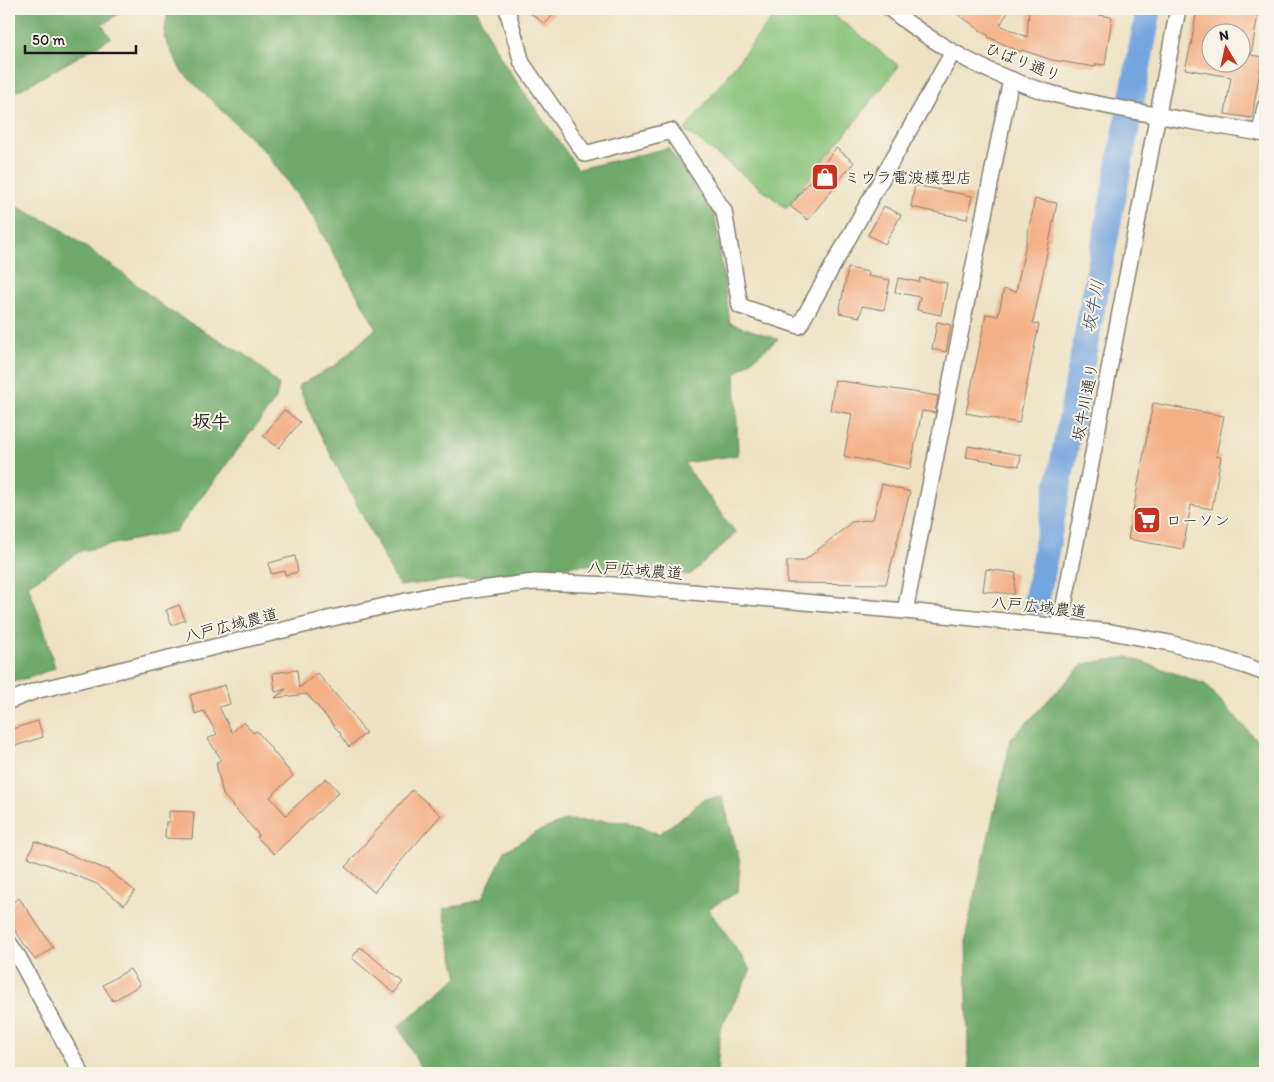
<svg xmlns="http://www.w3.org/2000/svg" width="1274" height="1082" viewBox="0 0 1274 1082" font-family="Itim,'Klee One',sans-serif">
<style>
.green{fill:#89c479;stroke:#52704a}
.forest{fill:#6eaa69;stroke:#456342}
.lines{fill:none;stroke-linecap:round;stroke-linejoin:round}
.river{stroke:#74a5df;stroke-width:26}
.building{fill:#f4af84;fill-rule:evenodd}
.minor-casing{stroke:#857f70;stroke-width:18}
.minor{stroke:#fff;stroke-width:15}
.labels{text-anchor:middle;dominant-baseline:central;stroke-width:4;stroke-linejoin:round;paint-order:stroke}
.street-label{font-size:16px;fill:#1c1c1c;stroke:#f7f3e8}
.poi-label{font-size:16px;fill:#1c1c1c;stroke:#f7f3e8;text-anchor:start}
.water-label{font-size:18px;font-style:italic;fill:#3f536a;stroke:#f7f3e8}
.quarter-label{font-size:19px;font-weight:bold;fill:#1c1c1c;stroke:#f7f3e8}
</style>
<rect width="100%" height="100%" fill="#f7f3e8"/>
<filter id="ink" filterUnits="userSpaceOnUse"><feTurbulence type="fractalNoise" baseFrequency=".02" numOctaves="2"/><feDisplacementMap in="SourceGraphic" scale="10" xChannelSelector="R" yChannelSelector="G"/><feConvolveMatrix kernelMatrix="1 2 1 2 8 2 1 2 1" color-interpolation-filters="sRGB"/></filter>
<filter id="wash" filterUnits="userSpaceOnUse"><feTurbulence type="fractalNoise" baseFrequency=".0096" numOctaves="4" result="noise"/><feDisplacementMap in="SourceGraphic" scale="20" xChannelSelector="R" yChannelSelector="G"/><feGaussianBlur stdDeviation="1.12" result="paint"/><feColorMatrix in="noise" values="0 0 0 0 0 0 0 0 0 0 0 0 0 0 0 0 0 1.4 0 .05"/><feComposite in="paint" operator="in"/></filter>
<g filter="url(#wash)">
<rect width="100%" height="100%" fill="#eee2c3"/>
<path class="green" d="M 779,9 L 826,9 L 899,66 L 786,208 L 685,130 Z"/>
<g class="forest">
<path d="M 9,9 L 126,9 L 102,25 L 111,38 L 9,96 Z"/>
<path d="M 168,9 L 475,9 L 505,65 L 578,169 L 668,148 L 715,215 L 730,323 L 778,339 L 735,374 L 738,455 L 684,463 L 736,533 L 690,575 L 582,565 L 399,586 L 317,428 L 298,386 L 336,365 L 376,328 L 312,216 L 267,154 L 182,72 L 164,37 Z"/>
<path d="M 9,203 L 55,225 L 122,273 L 168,310 L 252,359 L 279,385 L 276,399 L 176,531 L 81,551 L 28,585 L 44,629 L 55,668 L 29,678 L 12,681 L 9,674 Z"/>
<path d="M 1128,657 L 1205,684 L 1265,749 L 1265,1073 L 970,1073 L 968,1059 L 966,935 L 1011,739 L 1083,664 Z"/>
<path d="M 722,797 L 740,862 L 738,892 L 708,909 L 751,970 L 720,1029 L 717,1073 L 423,1073 L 399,1026 L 458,977 L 442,910 L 482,899 L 505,851 L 535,833 L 566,820 L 629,822 L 659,834 L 688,813 L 703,799 Z"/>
</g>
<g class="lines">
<path class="river" d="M 1036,603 L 1149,9"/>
</g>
<g id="blocks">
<g class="building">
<path d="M 525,9 L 558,9 L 545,24 Z"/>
<path d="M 950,9 L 1010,9 L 1000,25 L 1027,37 L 1029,9 L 1057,9 L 1112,17 L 1105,65 L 1096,64 L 1095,67 L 1076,64 L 1052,60 L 1022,50 L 1021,52 L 988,37 L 989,36 Z"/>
<path d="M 1197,9 L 1259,9 L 1251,55 L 1262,57 L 1252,118 L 1225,114 L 1231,77 L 1185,69 L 1191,45 ZM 1212,32 L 1242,32 L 1242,62 L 1212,62 Z"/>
<path d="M 836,148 L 854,162 L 808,220 L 790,206 Z"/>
<path d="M 915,185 L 972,196 L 967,219 L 911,207 Z"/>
<path d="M 1035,199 L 1057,203 L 1033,323 L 1039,324 L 1019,423 L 966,413 L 986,314 L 998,316 L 1004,289 L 1016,292 Z"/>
<path d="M 884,206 L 901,215 L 885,244 L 868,235 Z"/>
<path d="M 848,268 L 869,272 L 868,276 L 890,280 L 884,310 L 862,306 L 860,317 L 839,313 Z"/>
<path d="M 898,278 L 919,282 L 920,278 L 947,283 L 941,315 L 917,310 L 920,297 L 895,292 Z"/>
<path d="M 937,322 L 951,325 L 946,352 L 932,349 Z"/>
<path d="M 835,380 L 938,396 L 935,413 L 922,411 L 910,469 L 844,456 L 852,414 L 830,410 Z"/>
<path d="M 1153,403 L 1224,416 L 1216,456 L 1221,457 L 1212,509 L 1191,505 L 1183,549 L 1128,539 Z"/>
<path d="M 284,410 L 300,422 L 279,448 L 263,436 Z"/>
<path d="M 968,446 L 1021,455 L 1019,466 L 966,457 Z"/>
<path d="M 882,484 L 910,492 L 886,584 L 787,583 L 787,561 L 804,561 L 852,522 L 873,519 Z"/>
<path d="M 295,556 L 298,572 L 285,575 L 285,571 L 271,574 L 269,563 Z"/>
<path d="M 986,569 L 1016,573 L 1014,594 L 983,591 Z"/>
<path d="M 179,605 L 185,620 L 172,625 L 166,610 Z"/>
<path d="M 297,670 L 299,688 L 317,673 L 355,717 L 354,718 L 366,733 L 349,747 L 340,735 L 341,734 L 307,694 L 275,698 L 286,689 L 275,692 L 273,673 Z"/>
<path d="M 225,685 L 230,704 L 219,707 L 232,732 L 244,722 L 253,733 L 257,731 L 293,776 L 270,797 L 286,815 L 326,778 L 339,792 L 274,854 L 257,837 L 259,835 L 223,795 L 216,763 L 221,759 L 208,739 L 217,734 L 204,711 L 195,714 L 190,695 Z"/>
<path d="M 38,721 L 43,737 L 9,748 L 9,730 Z"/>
<path d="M 412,790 L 441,815 L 374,892 L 345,867 Z"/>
<path d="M 169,811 L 194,812 L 192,839 L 165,838 L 166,822 L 169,822 Z"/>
<path d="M 35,841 L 108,870 L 135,891 L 124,905 L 97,884 L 28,857 Z"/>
<path d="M 19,898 L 53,947 L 35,960 L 9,921 L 9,905 Z"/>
<path d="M 360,947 L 403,982 L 394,993 L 352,958 Z"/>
<path d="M 130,969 L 140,985 L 113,1001 L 103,985 Z"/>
</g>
</g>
</g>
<g filter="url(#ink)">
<use href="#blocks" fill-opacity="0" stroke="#857f70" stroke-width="1"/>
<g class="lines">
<g class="minor-casing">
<g id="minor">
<path d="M 507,9 L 522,63 L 585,154 L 671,131 L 724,211 L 740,306 L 799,326 L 953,52"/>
<path d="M 890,9 C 938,48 997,79 1057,95 C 1125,112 1196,121 1265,134"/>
<path d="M 1260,133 L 1265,107"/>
<path d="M 905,611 L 1011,79"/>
<path d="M 1060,626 L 1178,9"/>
<path d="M 9,701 L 35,691 L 324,620 L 428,596 L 534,582 L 613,585 L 905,611 L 1111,632 L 1170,643 L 1246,666 L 1265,673"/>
<path d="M 9,943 L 19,958 L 81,1073"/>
</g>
</g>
<use href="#minor" class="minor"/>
</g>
</g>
<defs>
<g id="shop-square" transform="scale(1.4375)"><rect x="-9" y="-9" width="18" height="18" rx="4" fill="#c8321e" stroke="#f7f3e8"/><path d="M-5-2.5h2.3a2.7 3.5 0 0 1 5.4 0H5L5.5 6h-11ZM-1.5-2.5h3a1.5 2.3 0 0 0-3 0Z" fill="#fff"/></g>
<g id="supermarket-square" transform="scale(1.4375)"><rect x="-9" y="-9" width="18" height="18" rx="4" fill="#c8321e" stroke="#f7f3e8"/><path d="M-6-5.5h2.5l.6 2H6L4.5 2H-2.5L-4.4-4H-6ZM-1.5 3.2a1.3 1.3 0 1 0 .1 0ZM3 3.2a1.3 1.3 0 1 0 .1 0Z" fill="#fff"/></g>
</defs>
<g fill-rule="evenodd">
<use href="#shop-square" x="825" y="177"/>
<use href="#supermarket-square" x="1147" y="520"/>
</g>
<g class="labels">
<g class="street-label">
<text transform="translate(1023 62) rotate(21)">ひばり通り</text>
<text transform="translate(1085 402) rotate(-79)">坂牛川通り</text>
<text transform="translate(635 570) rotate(4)">八戸広域農道</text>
<text transform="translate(1039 607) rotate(6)">八戸広域農道</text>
<text transform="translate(231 625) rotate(-14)">八戸広域農道</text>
</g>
<g class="poi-label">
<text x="844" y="177">ミウラ電波模型店</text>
<text x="1166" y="520">ローソン</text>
</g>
<g class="water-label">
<text transform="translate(1093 306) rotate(-79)">坂牛川</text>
</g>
<g class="quarter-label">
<text x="211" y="421">坂牛</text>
</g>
</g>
<rect width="1274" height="1082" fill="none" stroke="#f7f3e8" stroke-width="30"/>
<g transform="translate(1226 48) rotate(351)"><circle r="24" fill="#f7f3e8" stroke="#9f9d96"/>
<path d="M0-4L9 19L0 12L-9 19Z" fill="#c8321e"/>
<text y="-8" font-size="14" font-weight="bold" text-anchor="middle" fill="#1c1c1c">N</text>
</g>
<path d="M25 45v8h111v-8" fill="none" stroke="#1c1c1c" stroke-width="2.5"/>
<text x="32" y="45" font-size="15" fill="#1c1c1c" stroke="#f7f3e8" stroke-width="4" paint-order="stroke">50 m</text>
</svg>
